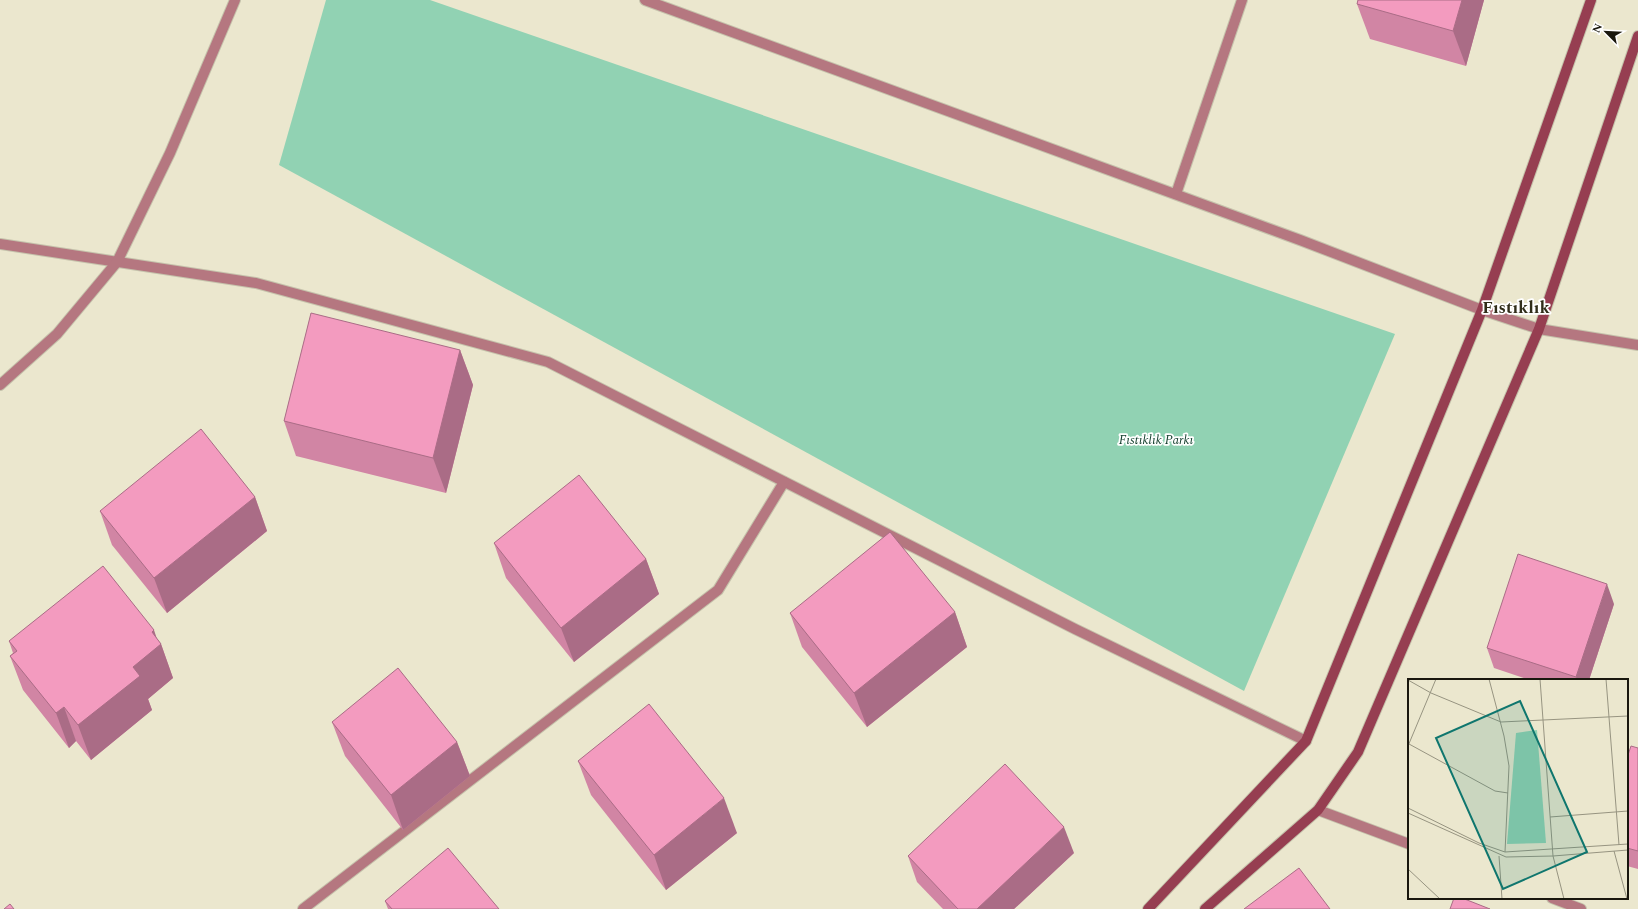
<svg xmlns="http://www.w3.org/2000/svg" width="1638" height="909" viewBox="0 0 1638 909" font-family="Spectral,serif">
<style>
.green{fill:#91d2b3}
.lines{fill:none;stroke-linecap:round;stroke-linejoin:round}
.street-casing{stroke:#c5c2ab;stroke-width:12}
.secondary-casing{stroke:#c5c2ab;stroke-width:12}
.street{stroke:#b57780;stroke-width:10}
.secondary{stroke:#963e51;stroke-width:10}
.wall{fill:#d185a4}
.shaded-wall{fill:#aa6c86}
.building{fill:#f39bbf;stroke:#aa6c86}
.labels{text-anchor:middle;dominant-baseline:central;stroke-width:3.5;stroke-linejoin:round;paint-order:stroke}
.park-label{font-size:13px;font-style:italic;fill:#113d2b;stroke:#fff}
.district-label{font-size:17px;font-weight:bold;fill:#302d19;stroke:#fff}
.inset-road{fill:none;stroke:#979481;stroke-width:1}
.view{fill:#0f766e;fill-opacity:0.15;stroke:#0f766e;stroke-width:2}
.inset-edge{fill:none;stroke:#19170e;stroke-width:2}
</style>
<rect width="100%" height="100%" fill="#ebe7ce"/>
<path class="green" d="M 326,0 L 430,0 L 1395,334 L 1244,691 L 279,165 Z"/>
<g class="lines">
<g class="street-casing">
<g id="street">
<path d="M 645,0 L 1300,240 L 1482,310 L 1539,329 L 1638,345"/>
<path d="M 1176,194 L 1242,0"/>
<path d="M 0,244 L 256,283 L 548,362 L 1075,629 L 1306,741"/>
<path d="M 0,385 L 57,334 L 117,262 L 170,153 L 235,0"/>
<path d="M 1318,810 L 1409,844"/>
<path d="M 1552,898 L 1581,909"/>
<path d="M 303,909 L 718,590 L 784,482"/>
</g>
</g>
<g class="secondary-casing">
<g id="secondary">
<path d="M 1148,909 L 1306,741 L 1482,310 L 1591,0"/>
<path d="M 1205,909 L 1318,810 L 1358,752 L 1539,329 L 1638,36"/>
</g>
</g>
<use href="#street" class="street"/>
<use href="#secondary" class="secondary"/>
</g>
<g class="wall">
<path d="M 1358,0 L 1484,0 L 1466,66 L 1370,39 L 1357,4 Z"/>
<path d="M 460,350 L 473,385 L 446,493 L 296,456 L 284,421 Z"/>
<path d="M 255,497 L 267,531 L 167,613 L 112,545 L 100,511 Z"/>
<path d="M 494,543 L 646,559 L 659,594 L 574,662 L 506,578 Z"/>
<path d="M 1614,604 L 1589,680 L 1530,680 L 1494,668 L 1487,648 Z"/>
<path d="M 955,612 L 967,647 L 867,727 L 802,647 L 790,613 Z"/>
<path d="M 158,640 L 161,644 L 173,678 L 148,699 L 152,710 L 91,760 L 76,741 L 69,748 L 23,690 L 10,656 L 13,653 L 9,641 Z"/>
<path d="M 332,722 L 457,742 L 470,776 L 403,830 L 345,756 Z"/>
<path d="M 1638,748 L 1638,869 L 1627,866 L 1627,758 Z"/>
<path d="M 578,761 L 737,833 L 666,890 L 591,795 Z"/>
<path d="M 1074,853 L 1014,909 L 943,909 L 917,882 L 908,856 Z"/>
<path d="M 385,901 L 499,909 L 388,909 Z"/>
</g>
<g class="shaded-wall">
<path d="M 1462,0 L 1484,0 L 1466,66 L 1453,31 Z"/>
<path d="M 460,350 L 473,385 L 446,493 L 433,458 Z"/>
<path d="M 255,497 L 267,531 L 167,613 L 154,578 Z"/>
<path d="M 646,559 L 659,594 L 574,662 L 561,628 Z"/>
<path d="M 1607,584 L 1614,604 L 1589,680 L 1577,680 L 1576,677 Z"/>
<path d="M 955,612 L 967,647 L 867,727 L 854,693 Z"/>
<path d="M 154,630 L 159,645 L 161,644 L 173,678 L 148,699 L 152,710 L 91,760 L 78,725 L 133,667 L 152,632 Z"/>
<path d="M 64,707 L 76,741 L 69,748 L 56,713 Z"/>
<path d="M 457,742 L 470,776 L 403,830 L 391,795 Z"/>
<path d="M 724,798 L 737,833 L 666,890 L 654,855 Z"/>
<path d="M 1064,827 L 1074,853 L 1014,909 L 977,909 Z"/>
</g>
<g class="building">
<path d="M 1358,0 L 1462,0 L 1453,31 L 1357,4 Z"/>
<path d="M 311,313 L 460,350 L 433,458 L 284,421 Z"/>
<path d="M 201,429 L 255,497 L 154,578 L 100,511 Z"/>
<path d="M 579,475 L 646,559 L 561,628 L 494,543 Z"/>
<path d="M 890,532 L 955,612 L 854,693 L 790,613 Z"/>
<path d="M 1518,554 L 1607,584 L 1576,677 L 1487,648 Z"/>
<path d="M 103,566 L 154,630 L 152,632 L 161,644 L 133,667 L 140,676 L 78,725 L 64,707 L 56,713 L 10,656 L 17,651 L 9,641 Z"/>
<path d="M 398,668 L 457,742 L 391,795 L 332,722 Z"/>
<path d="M 649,704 L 724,798 L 654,855 L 578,761 Z"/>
<path d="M 1631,746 L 1638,748 L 1638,851 L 1627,848 L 1627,758 Z"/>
<path d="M 1005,764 L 1064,827 L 977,909 L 958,909 L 908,856 Z"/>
<path d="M 448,848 L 499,909 L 392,909 L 385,901 Z"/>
<path d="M 1299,868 L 1330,909 L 1244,909 Z"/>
<path d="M 1454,898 L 1462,898 L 1490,909 L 1450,909 Z"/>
<path d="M 10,904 L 14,909 L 4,909 Z"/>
</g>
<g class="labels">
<g class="park-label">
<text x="1156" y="440">Fıstıklık Parkı</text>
</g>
<g class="district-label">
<text x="1516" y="308">Fıstıklık</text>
</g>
</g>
<g transform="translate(1408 679)">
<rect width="220" height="220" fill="#ebe7ce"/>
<path d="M 129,51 L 138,164 L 99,165 L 108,54 Z" fill="#91d2b3"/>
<path class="inset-road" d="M 81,0 L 96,57 L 101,87 L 97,173M 132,0 L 145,177 L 156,220M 198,0 L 211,166M 0,1 L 23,14 L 93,43 L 220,37M 1,65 L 87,112 L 100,114M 0,67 L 28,0M 0,129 L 71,164 L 97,173 L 220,165M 0,134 L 98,178 L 145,177 L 220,171M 142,138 L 220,132M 206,172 L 219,220M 91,177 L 94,220M 0,190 L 32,220"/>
<path class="view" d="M 112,22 L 179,173 L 95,210 L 28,59 Z"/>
<rect width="220" height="220" class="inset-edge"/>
</g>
<g transform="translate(1606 32) rotate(294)" stroke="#ffffff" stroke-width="3" paint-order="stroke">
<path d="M0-3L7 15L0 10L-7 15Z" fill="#19170e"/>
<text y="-6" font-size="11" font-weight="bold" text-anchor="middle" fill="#19170e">N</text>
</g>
</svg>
